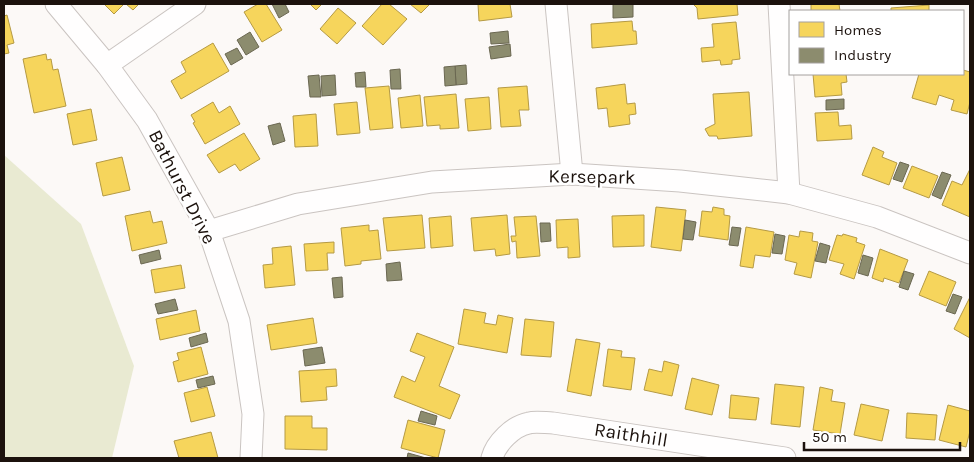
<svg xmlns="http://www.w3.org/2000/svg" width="974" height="462" viewBox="0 0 974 462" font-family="Karla,sans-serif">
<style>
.green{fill:#e9ead2}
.homes{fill:#f6d55c;stroke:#b59a44}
.industry{fill:#8c8c6e;stroke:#6a6751}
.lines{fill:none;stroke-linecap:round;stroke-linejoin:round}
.minor-casing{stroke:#cac4c1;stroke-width:23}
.minor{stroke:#fffefe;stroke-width:21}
.labels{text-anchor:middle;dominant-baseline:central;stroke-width:5;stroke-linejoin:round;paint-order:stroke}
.street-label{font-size:19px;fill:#1c120d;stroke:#fff}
</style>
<rect width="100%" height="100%" fill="#fcf9f7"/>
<path class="green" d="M 4,155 L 81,224 L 134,366 L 112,458 L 4,458 Z"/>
<g class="homes">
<path d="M 104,4 L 124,4 L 114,14 Z"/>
<path d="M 126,4 L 139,4 L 133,10 Z"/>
<path d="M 258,4 L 266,4 L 282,30 L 262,42 L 244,12 Z"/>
<path d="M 310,4 L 322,4 L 316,10 Z"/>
<path d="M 382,4 L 389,4 L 407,19 L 383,45 L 362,26 Z"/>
<path d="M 410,4 L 430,4 L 421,13 Z"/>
<path d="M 478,4 L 510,4 L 512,17 L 479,21 Z"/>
<path d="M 693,4 L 737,4 L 738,15 L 698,19 L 697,8 Z"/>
<path d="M 811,4 L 839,4 L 840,11 L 811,11 Z"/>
<path d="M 929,5 L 929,11 L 891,11 L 891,8 Z"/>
<path d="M 338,8 L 356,23 L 337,44 L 320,29 Z"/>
<path d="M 7,15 L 14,43 L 7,45 L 9,53 L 4,54 L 4,16 Z"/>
<path d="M 632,21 L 633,31 L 636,31 L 637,44 L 592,48 L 591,24 Z"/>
<path d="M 736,22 L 740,59 L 732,60 L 732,64 L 721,65 L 720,60 L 702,62 L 701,48 L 714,47 L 712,24 Z"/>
<path d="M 213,43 L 229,71 L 181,99 L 171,81 L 186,72 L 181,62 Z"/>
<path d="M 46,54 L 47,60 L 51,59 L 53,70 L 58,69 L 66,106 L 34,113 L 23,59 Z"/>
<path d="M 963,70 L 970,72 L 970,102 L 967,114 L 951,110 L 954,100 L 939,95 L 936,105 L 912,98 L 919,74 L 963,74 Z"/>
<path d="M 813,74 L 846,74 L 847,82 L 841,83 L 842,95 L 815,97 Z"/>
<path d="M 625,84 L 627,104 L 635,103 L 636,114 L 629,115 L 630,124 L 609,127 L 607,108 L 598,109 L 596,88 Z"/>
<path d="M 389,86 L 393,128 L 370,130 L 365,88 Z"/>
<path d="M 527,86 L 529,110 L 519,110 L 521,126 L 501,127 L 498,88 Z"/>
<path d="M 749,92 L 752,136 L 718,139 L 717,136 L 709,136 L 705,129 L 715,124 L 713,94 Z"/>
<path d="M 456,94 L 459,128 L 440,129 L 440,125 L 427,126 L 424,97 Z"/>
<path d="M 420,95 L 423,126 L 401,128 L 398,98 Z"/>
<path d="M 489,97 L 491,129 L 468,131 L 465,99 Z"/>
<path d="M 213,102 L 219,113 L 230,106 L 240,124 L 205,144 L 193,123 L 195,122 L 191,115 Z"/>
<path d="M 357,102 L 360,133 L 337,135 L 334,104 Z"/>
<path d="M 91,109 L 97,140 L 73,145 L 67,114 Z"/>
<path d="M 838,112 L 839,126 L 851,125 L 852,139 L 817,141 L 815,113 Z"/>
<path d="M 316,114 L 318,146 L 295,147 L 293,116 Z"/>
<path d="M 244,133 L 260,159 L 240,171 L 235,164 L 219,173 L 207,155 Z"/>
<path d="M 873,147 L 884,152 L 882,157 L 897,163 L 889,185 L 862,175 Z"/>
<path d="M 122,157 L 130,190 L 103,196 L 96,163 Z"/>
<path d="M 912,166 L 938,176 L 929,198 L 903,188 Z"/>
<path d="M 970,169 L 970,217 L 942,205 L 952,181 L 962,185 Z"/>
<path d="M 656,207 L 686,210 L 681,251 L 651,247 Z"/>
<path d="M 713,207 L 724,209 L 724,215 L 730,216 L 728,240 L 699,236 L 702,211 L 712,212 Z"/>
<path d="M 150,211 L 153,223 L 162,221 L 167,243 L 132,251 L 125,216 Z"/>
<path d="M 422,215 L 425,248 L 387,251 L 383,218 Z"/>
<path d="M 507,215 L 510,254 L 496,256 L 495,249 L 474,251 L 471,218 Z"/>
<path d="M 644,215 L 644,246 L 613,247 L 612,216 Z"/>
<path d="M 451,216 L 453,246 L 431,248 L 429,218 Z"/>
<path d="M 536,216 L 540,256 L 517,258 L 516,241 L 512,242 L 511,236 L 516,236 L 514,217 Z"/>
<path d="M 578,219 L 580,257 L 568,258 L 568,247 L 557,248 L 556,220 Z"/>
<path d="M 369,225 L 369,231 L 378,230 L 381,259 L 361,261 L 361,264 L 345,266 L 341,228 Z"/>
<path d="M 746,227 L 774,232 L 770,257 L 755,255 L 753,268 L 740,266 Z"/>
<path d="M 800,231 L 813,233 L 812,241 L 818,242 L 811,278 L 794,274 L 797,263 L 785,260 L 789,235 L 799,237 Z"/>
<path d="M 843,234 L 857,238 L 856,242 L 865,245 L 854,279 L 840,274 L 844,264 L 829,260 L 837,235 L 842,236 Z"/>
<path d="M 334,242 L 334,253 L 327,253 L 328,270 L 306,271 L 304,244 Z"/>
<path d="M 291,246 L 295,285 L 265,288 L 263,265 L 273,264 L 272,248 Z"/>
<path d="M 880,249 L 908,260 L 899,283 L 884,278 L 883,282 L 872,278 Z"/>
<path d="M 181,265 L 185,288 L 155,293 L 151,270 Z"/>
<path d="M 929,271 L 956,282 L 946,306 L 919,295 Z"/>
<path d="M 970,297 L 970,338 L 954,329 Z"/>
<path d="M 464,309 L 486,313 L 484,323 L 496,325 L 498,315 L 513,318 L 507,353 L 458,344 Z"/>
<path d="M 196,310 L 200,331 L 160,340 L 156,319 Z"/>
<path d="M 313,318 L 317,343 L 271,350 L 267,325 Z"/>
<path d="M 525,319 L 554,322 L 551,357 L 521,355 Z"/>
<path d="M 417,333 L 454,347 L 439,386 L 460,395 L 450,419 L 394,397 L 402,376 L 415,382 L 425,357 L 410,351 Z"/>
<path d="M 576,339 L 600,343 L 591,396 L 567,391 Z"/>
<path d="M 201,347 L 208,374 L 178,382 L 173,362 L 179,360 L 177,353 Z"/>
<path d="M 608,349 L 622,351 L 621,357 L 635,358 L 631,390 L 603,386 Z"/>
<path d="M 664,361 L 679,365 L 672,396 L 644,390 L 649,369 L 662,372 Z"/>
<path d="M 336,369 L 337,386 L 326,387 L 327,400 L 301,402 L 299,371 Z"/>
<path d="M 692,378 L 719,385 L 712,415 L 685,409 Z"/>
<path d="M 775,384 L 804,387 L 800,427 L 771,424 Z"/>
<path d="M 207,387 L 215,416 L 191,422 L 184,393 Z"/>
<path d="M 820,387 L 833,390 L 831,401 L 845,403 L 840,434 L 813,430 Z"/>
<path d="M 731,395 L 759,398 L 756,420 L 729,418 Z"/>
<path d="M 861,404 L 889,410 L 882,441 L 854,435 Z"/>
<path d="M 948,405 L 970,411 L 970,431 L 966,447 L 939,440 Z"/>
<path d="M 907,413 L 937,415 L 935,440 L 906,438 Z"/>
<path d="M 285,416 L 312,416 L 312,428 L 327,428 L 327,450 L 285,449 Z"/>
<path d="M 408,420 L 445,430 L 438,458 L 401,448 Z"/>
<path d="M 211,432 L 218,458 L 179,458 L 174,441 Z"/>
</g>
<g class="industry">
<path d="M 272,4 L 285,4 L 289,12 L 279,18 Z"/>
<path d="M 613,4 L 633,4 L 633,17 L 613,18 Z"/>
<path d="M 508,31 L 509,43 L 491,44 L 490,33 Z"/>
<path d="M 250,32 L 259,47 L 246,55 L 237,40 Z"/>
<path d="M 510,44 L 511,56 L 491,59 L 489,47 Z"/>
<path d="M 237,48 L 243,58 L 231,65 L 225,54 Z"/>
<path d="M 466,65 L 467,84 L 456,85 L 455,66 Z"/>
<path d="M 455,66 L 456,85 L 445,86 L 444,67 Z"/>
<path d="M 400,69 L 401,89 L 391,89 L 390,70 Z"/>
<path d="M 365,72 L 366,87 L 356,87 L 355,73 Z"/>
<path d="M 319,75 L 321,97 L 310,97 L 308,76 Z"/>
<path d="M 335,75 L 336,95 L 322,96 L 321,76 Z"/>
<path d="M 844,99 L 844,109 L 826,110 L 826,100 Z"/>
<path d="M 280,123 L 285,141 L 273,145 L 268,126 Z"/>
<path d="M 900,162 L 909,165 L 902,182 L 893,179 Z"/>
<path d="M 942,172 L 951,175 L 941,199 L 932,195 Z"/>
<path d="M 685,220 L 696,222 L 693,240 L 683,239 Z"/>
<path d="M 540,223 L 550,223 L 551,241 L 541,242 Z"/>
<path d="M 732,227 L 741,228 L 738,246 L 729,245 Z"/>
<path d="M 775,234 L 785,236 L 782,254 L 772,253 Z"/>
<path d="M 820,243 L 830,246 L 826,263 L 815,261 Z"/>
<path d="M 159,250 L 161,259 L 141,264 L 139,255 Z"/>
<path d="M 863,255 L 873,258 L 868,276 L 858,273 Z"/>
<path d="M 400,262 L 402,280 L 387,281 L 386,264 Z"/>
<path d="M 904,271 L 914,274 L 908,290 L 899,287 Z"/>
<path d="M 342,277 L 343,297 L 334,298 L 332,278 Z"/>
<path d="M 953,294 L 962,297 L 955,314 L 946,311 Z"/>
<path d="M 175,299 L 178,310 L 158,314 L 155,304 Z"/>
<path d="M 206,333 L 208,342 L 191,347 L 189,338 Z"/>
<path d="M 322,347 L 325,363 L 305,366 L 303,350 Z"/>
<path d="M 213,376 L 215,384 L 198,388 L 196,380 Z"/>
<path d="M 421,411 L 437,416 L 435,425 L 418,421 Z"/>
<path d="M 408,453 L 426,458 L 407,458 Z"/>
</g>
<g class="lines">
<g class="minor-casing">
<g id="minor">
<path d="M 56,4 L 107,65 L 147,120 L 209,231 L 239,321 L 253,414 L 251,458"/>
<path d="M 556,4 L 572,174"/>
<path d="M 779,4 L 789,193"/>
<path d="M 107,65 L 195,4"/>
<path d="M 209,231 L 298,204 L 432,182 L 572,174 L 680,181 L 789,193 L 877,217 L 970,253"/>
<path d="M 492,458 C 496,443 513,426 529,423 C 536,421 546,423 553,423 L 785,458"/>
</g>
</g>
<use href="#minor" class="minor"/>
</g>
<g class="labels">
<g class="street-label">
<text transform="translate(592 177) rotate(1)">Kersepark</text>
<text transform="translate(182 187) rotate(63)">Bathurst Drive</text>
<text transform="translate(631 435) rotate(9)">Raithhill</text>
</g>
</g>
<rect width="974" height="462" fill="none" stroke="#1c120d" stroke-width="10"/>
<rect x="789" y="10" width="175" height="65" fill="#ffffff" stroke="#a4a09e"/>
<rect x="799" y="22" width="25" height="15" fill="#f6d55c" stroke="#a4a09e"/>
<text x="834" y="35" font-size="15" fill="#1c120d">Homes</text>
<rect x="799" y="48" width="25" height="15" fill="#8c8c6e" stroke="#a4a09e"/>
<text x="834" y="60" font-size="15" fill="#1c120d">Industry</text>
<path d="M804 442v8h156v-8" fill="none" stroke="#1c120d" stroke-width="2.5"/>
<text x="812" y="442" font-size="15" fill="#1c120d" stroke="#ffffff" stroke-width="4" paint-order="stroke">50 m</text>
</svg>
